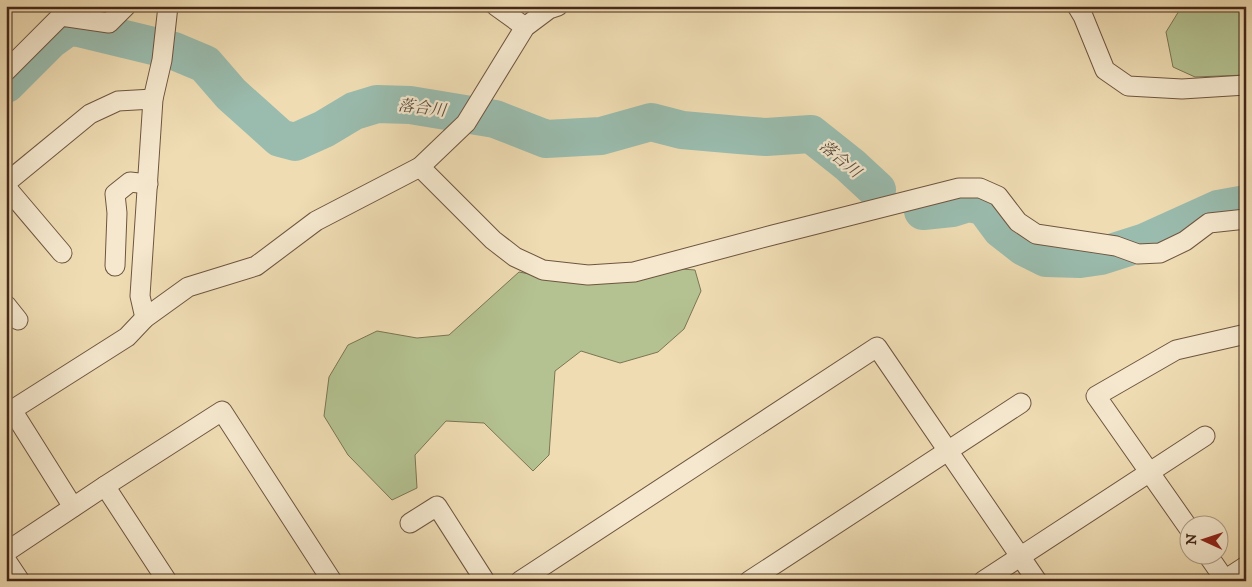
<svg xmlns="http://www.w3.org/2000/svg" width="1252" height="587" viewBox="0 0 1252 587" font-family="'IM FELL DW Pica','Noto Serif JP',serif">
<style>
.green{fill:#b4c291;stroke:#7c7555}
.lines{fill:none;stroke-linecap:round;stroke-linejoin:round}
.river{stroke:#9abcae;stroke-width:38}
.minor-casing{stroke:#6f5540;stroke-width:21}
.minor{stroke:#f5e8ce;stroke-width:19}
.labels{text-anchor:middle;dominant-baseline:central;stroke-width:4.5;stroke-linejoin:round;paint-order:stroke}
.water-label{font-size:16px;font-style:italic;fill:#5a4d3e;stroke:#f5e8ce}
</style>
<rect width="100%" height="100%" fill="#efdcb3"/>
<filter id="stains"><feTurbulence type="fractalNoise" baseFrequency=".004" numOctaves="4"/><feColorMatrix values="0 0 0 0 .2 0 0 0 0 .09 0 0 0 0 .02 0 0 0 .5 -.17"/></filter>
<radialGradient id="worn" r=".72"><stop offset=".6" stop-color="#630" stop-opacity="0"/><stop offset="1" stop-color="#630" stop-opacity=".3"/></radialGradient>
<g class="green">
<path d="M 1182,6 L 1246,6 L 1246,75 L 1195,77 L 1173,67 L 1166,32 Z"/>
<path d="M 670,268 L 695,270 L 701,291 L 684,329 L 658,352 L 620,363 L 581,351 L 555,371 L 549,455 L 533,471 L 484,423 L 446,421 L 415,455 L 417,488 L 392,500 L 348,455 L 324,416 L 329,377 L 348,345 L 377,331 L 417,338 L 449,335 L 519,272 L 545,277 Z"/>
</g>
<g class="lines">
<g class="river">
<path d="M 6,84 L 50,40 L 68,27 L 79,28 L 174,51 L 205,64 L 231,94 L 280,138 L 295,142 L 324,129 L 354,111 L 377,104 L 410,105 L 495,119 L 546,139 L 601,136 L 651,122 L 682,130 L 739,135 L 766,137 L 811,134 L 850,165 L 877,190"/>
<path d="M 923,211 L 952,208 L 968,203 L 984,206 L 1001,229 L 1024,247 L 1046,258 L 1080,259 L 1101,256 L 1145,242 L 1218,209 L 1246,204"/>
</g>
<g class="minor-casing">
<g id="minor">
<path d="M 496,6 L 525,27"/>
<path d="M 1077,6 L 1083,16 L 1105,70 L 1128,86 L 1182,89 L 1246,85"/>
<path d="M 6,71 L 61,16 L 109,23 L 126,6"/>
<path d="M 420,167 L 493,240 L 515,257 L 543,270 L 588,275 L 634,272 L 773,235 L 959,188 L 980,188 L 998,196 L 1018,222 L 1036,234 L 1116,246 L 1138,254 L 1160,253 L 1185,241 L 1209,223 L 1246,219"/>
<path d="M 6,183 L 90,114 L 118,101 L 153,99"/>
<path d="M 6,187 L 62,253"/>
<path d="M 115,266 L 117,213 L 115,194 L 130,182 L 148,184"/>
<path d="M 6,305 L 18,320"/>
<path d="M 145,318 L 140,296 L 153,99 L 162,60 L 168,6"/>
<path d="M 12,410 L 73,507"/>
<path d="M 6,411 L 12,410 L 127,337 L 145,318 L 188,287 L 256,266 L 316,221 L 420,167 L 466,123 L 525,27 L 549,9 L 558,6"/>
<path d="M 105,486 L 167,581"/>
<path d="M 410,523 L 437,506 L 485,581"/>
<path d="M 1190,530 L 1096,396 L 1176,350 L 1246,334"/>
<path d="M 6,552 L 105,486 L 222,411 L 332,581"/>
<path d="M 1207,554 L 1225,580"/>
<path d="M 6,560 L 20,581"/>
<path d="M 520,581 L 877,347 L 1037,581"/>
<path d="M 749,581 L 1021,403"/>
<path d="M 983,581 L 1205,436"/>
<path d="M 1223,581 L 1246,566"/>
</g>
</g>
<use href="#minor" class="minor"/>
</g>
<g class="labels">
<g class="water-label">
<text transform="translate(422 108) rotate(7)">落合川</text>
<text transform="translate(840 159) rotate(40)">落合川</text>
</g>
</g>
<rect width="1252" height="587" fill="none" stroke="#efdcb3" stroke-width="25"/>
<rect x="8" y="8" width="1237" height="572" fill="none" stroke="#442819" stroke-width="2.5"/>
<rect x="12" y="12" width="1227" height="562" fill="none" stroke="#442819"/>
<g transform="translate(1204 540) rotate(273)"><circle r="24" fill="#f5e8ce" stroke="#ae9b86"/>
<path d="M0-4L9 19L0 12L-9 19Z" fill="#8f2418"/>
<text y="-8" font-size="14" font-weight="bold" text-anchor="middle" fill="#442819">N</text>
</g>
<rect width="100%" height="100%" filter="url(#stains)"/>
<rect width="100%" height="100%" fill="url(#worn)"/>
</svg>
